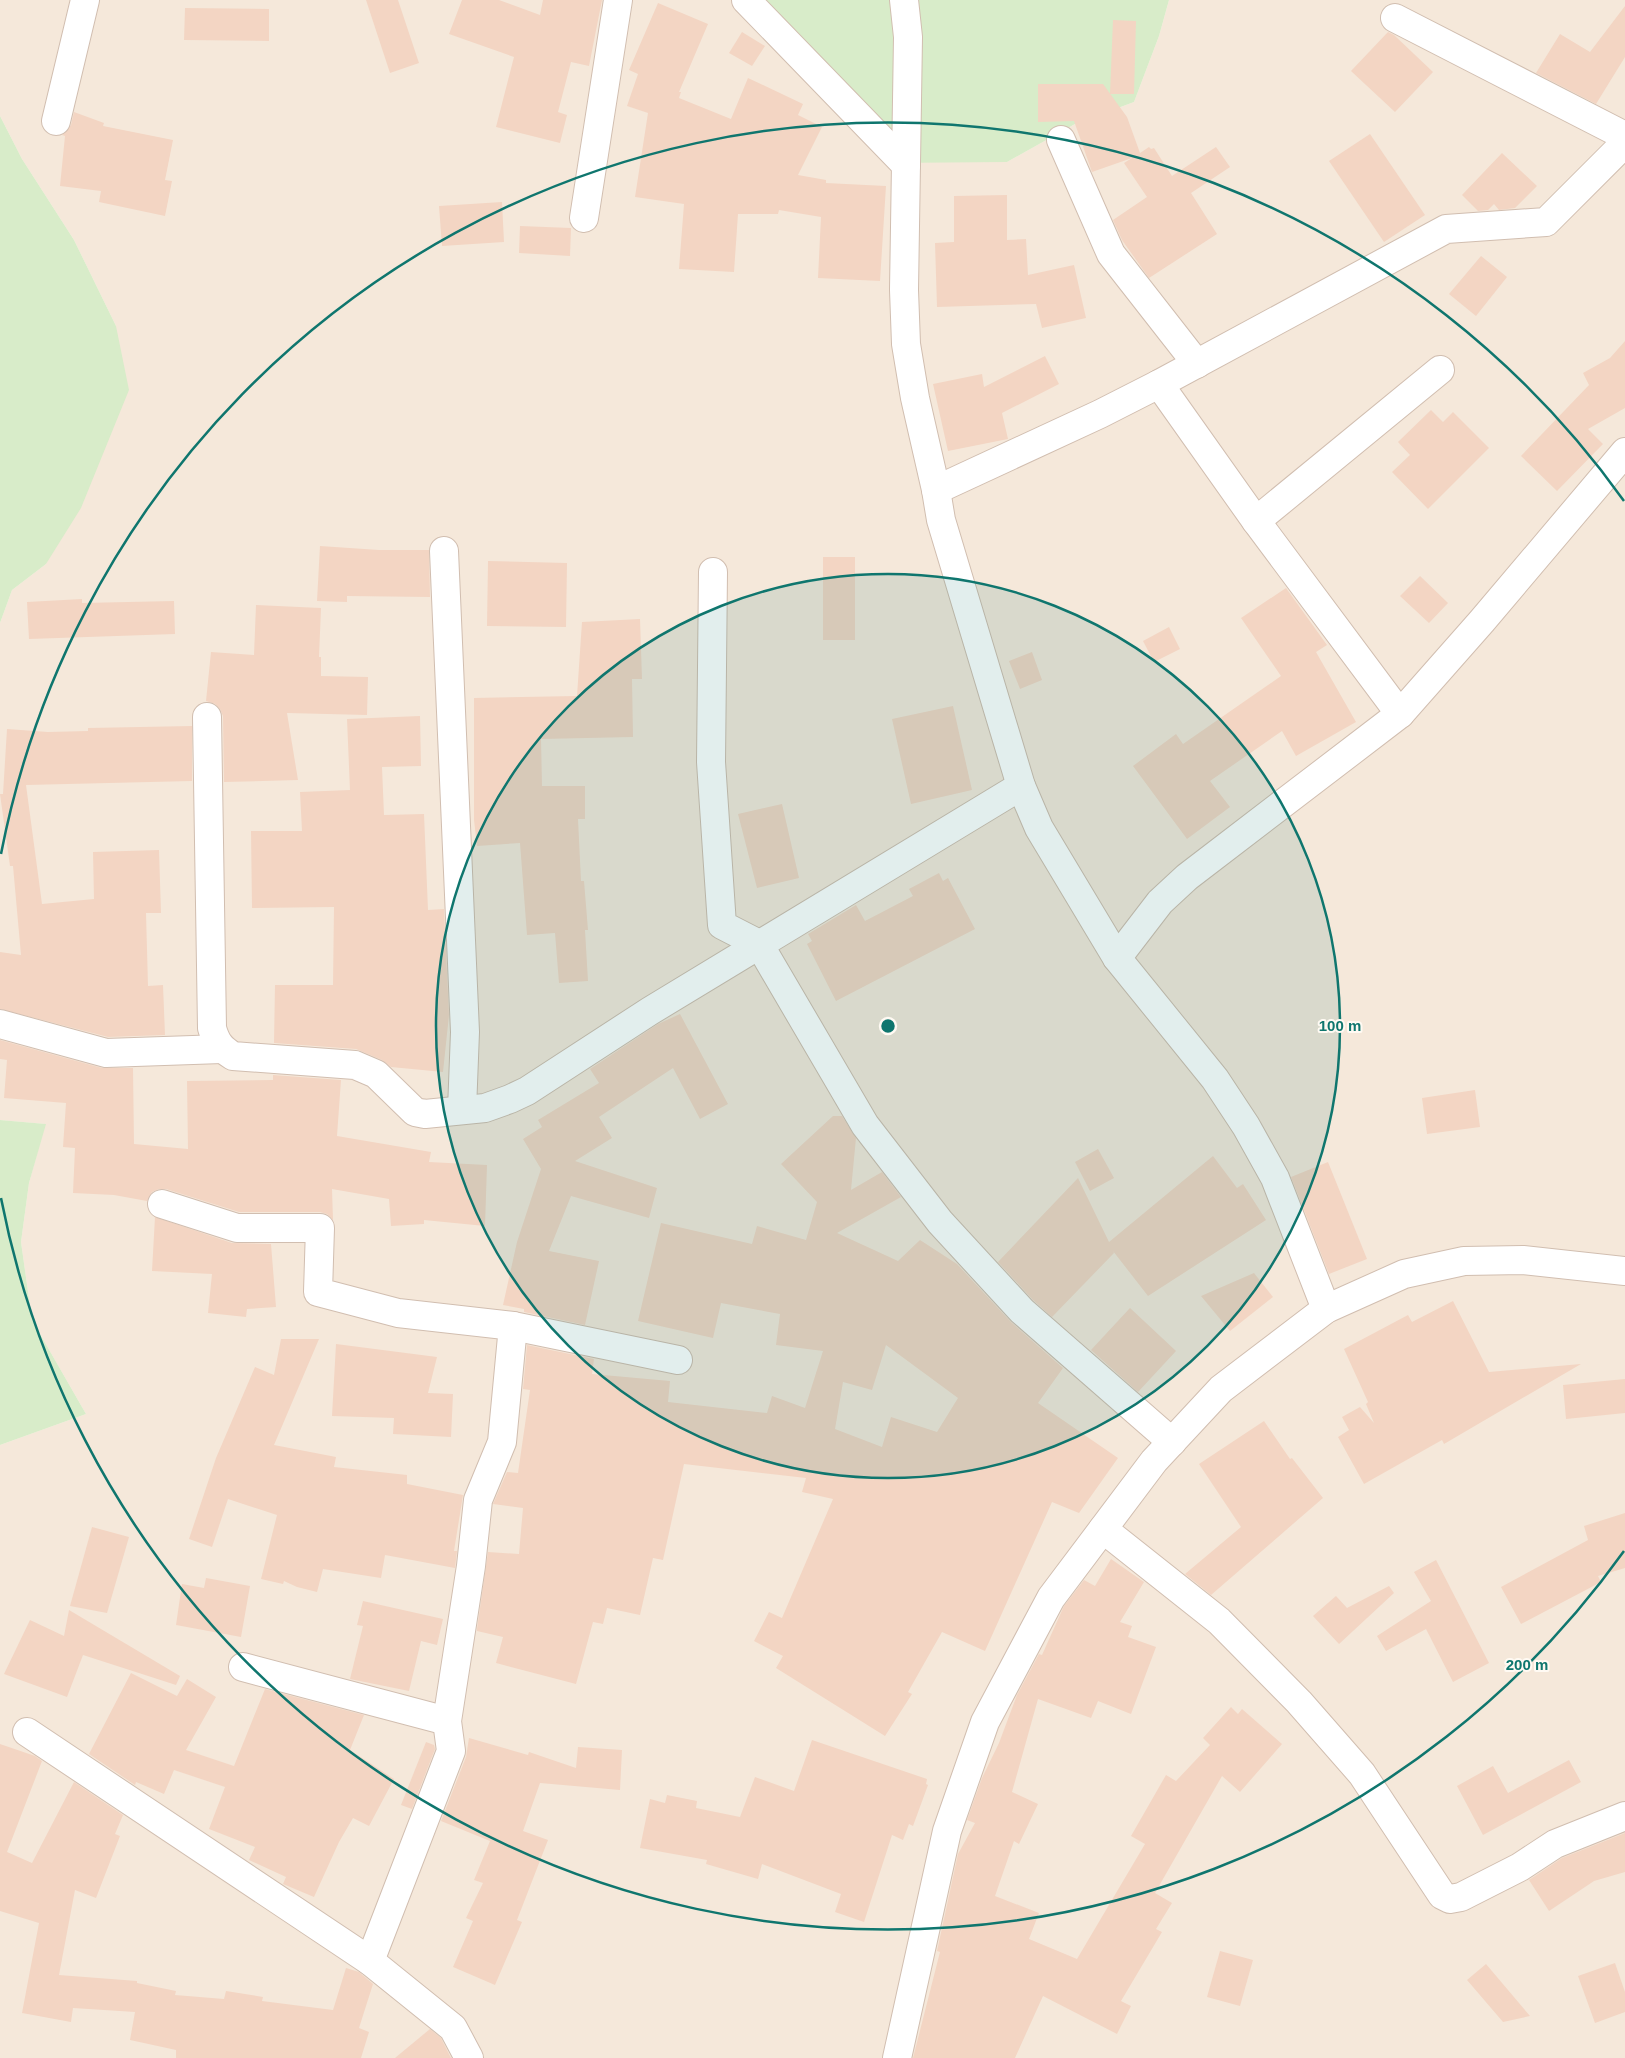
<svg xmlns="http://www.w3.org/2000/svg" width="1625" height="2058" viewBox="0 0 1625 2058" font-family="Helvetica,sans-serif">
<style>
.residential{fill:#f5e8da}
.green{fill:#d8ecc9}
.building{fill:#f3d5c3;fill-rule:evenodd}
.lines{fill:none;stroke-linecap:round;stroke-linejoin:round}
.minor-casing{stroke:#d1beb0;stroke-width:30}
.minor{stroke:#fff;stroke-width:28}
.ring{fill:none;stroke:#0f766e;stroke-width:2.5}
.centre{fill:#0f766e;stroke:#fffaf3;stroke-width:2.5}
.ring-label{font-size:15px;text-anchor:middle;font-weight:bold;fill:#0f766e;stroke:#fffaf3;stroke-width:4;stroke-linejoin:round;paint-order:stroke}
</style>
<rect width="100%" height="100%" fill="#fdf6ec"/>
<path class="residential" d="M 0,0 L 733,0 L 1007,162 L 1075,124 L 1134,102 L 1159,36 L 1169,0 L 1625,0 L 1625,2058 L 0,2058 L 0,1445 L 86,1414 L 32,1320 L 21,1242 L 29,1183 L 45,1124 L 0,1120 L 0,1032 L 11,1013 L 0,1009 L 0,623 L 12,590 L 46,564 L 116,326 L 74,240 L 22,159 L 0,116 Z"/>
<g class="green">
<path d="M 733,0 L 1169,0 L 1159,36 L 1134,102 L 1075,124 L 1007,162 L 888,163 Z"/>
<path d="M 0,116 L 22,159 L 74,240 L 116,326 L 129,390 L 81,508 L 46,564 L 12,590 L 0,623 Z"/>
<path d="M 0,1120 L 46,1124 L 29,1183 L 21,1242 L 32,1320 L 86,1414 L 0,1445 Z"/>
</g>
<g class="building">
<path d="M 366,0 L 398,0 L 419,63 L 390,73 Z"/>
<path d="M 462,0 L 499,0 L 540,15 L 543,0 L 602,0 L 589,66 L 571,62 L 558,112 L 567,115 L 560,143 L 496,127 L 514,57 L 449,34 Z"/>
<path d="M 658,3 L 708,24 L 679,92 L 681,92 L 679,98 L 731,119 L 748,78 L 803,104 L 798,115 L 822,127 L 798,175 L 826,180 L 826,183 L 886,186 L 880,281 L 818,278 L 821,217 L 779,210 L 778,214 L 738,214 L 734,272 L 679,269 L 684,204 L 635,197 L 648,113 L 627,106 L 638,74 L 629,70 Z"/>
<path d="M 1625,6 L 1625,57 L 1596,104 L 1536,73 L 1560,34 L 1590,52 Z"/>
<path d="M 185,8 L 269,9 L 269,41 L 184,40 Z"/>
<path d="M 1113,20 L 1136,21 L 1134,94 L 1110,94 Z"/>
<path d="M 742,32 L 765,46 L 752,66 L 729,53 Z"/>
<path d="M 1388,32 L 1394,35 L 1433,72 L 1395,112 L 1351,71 Z"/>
<path d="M 1038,84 L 1103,84 L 1127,117 L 1140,153 L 1149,147 L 1151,149 L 1154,148 L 1172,176 L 1216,147 L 1230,167 L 1191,193 L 1217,234 L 1149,278 L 1122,240 L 1113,220 L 1147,197 L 1124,163 L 1132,158 L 1092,172 L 1074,121 L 1038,122 Z"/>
<path d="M 74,112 L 104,123 L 103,126 L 173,140 L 165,180 L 172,181 L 165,216 L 99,202 L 101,191 L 60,186 L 65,136 L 62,135 L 71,125 Z"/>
<path d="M 1370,134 L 1425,215 L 1384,242 L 1329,161 Z"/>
<path d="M 1502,153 L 1537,186 L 1515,208 L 1499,210 L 1494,204 L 1488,210 L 1478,211 L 1462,195 Z"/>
<path d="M 1007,195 L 1007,240 L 1026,239 L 1028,275 L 1074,265 L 1086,318 L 1042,328 L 1036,304 L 937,307 L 935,243 L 954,242 L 954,196 Z"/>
<path d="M 502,202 L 504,242 L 442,246 L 439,206 Z"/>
<path d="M 520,226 L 571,228 L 570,256 L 519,253 Z"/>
<path d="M 1481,256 L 1507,277 L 1476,316 L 1449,294 Z"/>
<path d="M 1625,341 L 1625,408 L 1588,429 L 1603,444 L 1557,491 L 1521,456 L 1589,385 L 1583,373 L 1610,358 Z"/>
<path d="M 1045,356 L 1059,384 L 1002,413 L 1008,439 L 948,451 L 933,384 L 982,374 L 984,387 Z"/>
<path d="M 1431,410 L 1443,422 L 1453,412 L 1489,448 L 1428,509 L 1392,472 L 1410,455 L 1398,442 Z"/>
<path d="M 320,546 L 379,550 L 429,550 L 430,597 L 347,596 L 347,602 L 317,601 Z"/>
<rect x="823" y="557" width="32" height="83"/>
<path d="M 488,561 L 567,563 L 566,627 L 487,626 Z"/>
<path d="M 1420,576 L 1448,603 L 1429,623 L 1400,596 Z"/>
<path d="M 1286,588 L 1327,645 L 1316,652 L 1356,722 L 1296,756 L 1282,731 L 1210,781 L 1230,807 L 1187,839 L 1133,766 L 1176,734 L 1183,744 L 1281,676 L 1241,618 Z"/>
<path d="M 82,599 L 82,603 L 174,601 L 175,634 L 29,639 L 27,602 Z"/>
<path d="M 256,605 L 321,608 L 319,657 L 321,657 L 321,676 L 368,677 L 367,715 L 287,713 L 298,780 L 224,782 L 223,716 L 220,709 L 215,704 L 206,701 L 211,652 L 254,655 Z"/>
<path d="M 640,619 L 642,679 L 632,679 L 633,737 L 541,739 L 542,786 L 585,786 L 585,819 L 578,819 L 581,881 L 584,881 L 588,930 L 585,930 L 588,981 L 559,983 L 555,933 L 527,935 L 520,843 L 477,846 L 474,820 L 474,698 L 577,696 L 582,622 Z"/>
<path d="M 1169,627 L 1180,649 L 1154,662 L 1143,641 Z"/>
<path d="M 1032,652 L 1042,680 L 1020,689 L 1009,661 Z"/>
<path d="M 953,706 L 972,790 L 911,804 L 892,719 Z"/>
<path d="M 420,716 L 421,766 L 382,767 L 384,815 L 424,814 L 428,910 L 444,909 L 449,1015 L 443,1072 L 391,1067 L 382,1060 L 356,1049 L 274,1043 L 275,985 L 333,985 L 334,907 L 252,908 L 251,831 L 302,831 L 300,792 L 350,790 L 347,719 Z"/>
<path d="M 192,726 L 192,781 L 26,785 L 42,904 L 94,899 L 93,852 L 159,850 L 161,913 L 146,913 L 148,986 L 163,985 L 165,1035 L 108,1037 L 0,1009 L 0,952 L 21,955 L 13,866 L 10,866 L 0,794 L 3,794 L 7,729 L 48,732 L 88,731 L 88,728 Z"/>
<path d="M 782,804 L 799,878 L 757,888 L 738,814 Z"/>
<path d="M 939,873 L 943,881 L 948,878 L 975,929 L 836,1001 L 807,944 L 812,941 L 808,934 L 856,905 L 865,921 L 913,896 L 909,889 Z"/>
<path d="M 680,1014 L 728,1104 L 700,1119 L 673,1068 L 599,1117 L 612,1138 L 575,1161 L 657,1188 L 649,1218 L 571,1196 L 549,1251 L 599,1261 L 585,1325 L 524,1312 L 524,1309 L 503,1305 L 517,1242 L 541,1169 L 523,1139 L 542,1127 L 538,1120 L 599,1083 L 590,1069 L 658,1024 Z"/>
<path d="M 0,1040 L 102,1068 L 133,1068 L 134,1144 L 188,1149 L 187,1081 L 273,1080 L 273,1075 L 341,1080 L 337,1136 L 431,1152 L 429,1162 L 487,1165 L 485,1226 L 424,1220 L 424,1224 L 391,1226 L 389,1199 L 332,1189 L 333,1220 L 327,1214 L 320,1212 L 239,1212 L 166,1189 L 159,1189 L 152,1192 L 147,1201 L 114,1195 L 73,1193 L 75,1148 L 63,1147 L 66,1103 L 4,1098 L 7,1060 L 0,1059 Z"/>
<path d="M 1475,1090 L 1480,1127 L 1427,1134 L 1422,1098 Z"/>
<path d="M 833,1116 L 842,1116 L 856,1138 L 851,1190 L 882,1172 L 901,1197 L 837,1233 L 898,1261 L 920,1240 L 957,1264 L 1011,1322 L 1063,1368 L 1038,1403 L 1118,1458 L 1079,1513 L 1052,1502 L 985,1651 L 942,1632 L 908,1692 L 912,1694 L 885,1736 L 776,1668 L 783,1656 L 754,1641 L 769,1612 L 782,1618 L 833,1499 L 802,1492 L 806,1478 L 684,1464 L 663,1560 L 653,1558 L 640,1615 L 607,1608 L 603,1624 L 593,1622 L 576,1684 L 496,1663 L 503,1637 L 477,1631 L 477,1629 L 488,1552 L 519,1554 L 523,1508 L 493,1504 L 507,1472 L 518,1473 L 530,1390 L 523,1389 L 527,1345 L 594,1359 L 592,1374 L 670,1381 L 668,1402 L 767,1413 L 772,1396 L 805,1408 L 823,1351 L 776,1345 L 780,1314 L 721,1303 L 713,1338 L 638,1321 L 661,1223 L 752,1244 L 757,1226 L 806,1240 L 817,1202 L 781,1164 ZM 886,1345 L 958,1398 L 937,1432 L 891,1417 L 882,1447 L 835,1429 L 843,1382 L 872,1390 Z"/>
<path d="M 1098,1149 L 1114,1178 L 1090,1191 L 1075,1162 Z"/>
<path d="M 1213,1156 L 1237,1188 L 1243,1184 L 1266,1220 L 1148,1296 L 1113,1251 L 1114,1253 L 1052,1317 L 1033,1300 L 998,1262 L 1078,1178 L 1109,1242 Z"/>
<path d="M 1328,1162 L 1367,1259 L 1329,1274 L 1291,1177 Z"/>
<path d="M 155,1217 L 232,1243 L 271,1244 L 276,1307 L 247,1309 L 246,1317 L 208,1313 L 212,1274 L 152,1271 Z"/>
<path d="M 1254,1273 L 1273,1297 L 1230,1331 L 1201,1296 Z"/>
<path d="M 1453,1301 L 1489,1372 L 1581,1364 L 1444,1444 L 1442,1440 L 1364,1484 L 1338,1437 L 1349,1430 L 1342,1417 L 1360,1407 L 1374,1423 L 1366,1404 L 1368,1402 L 1344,1349 L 1408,1315 L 1412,1322 Z"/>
<path d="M 1130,1308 L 1176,1351 L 1138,1392 L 1091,1350 Z"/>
<path d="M 281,1339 L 319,1339 L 274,1445 L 336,1457 L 334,1467 L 407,1475 L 407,1484 L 463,1495 L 454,1551 L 457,1551 L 455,1568 L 385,1555 L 381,1578 L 323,1569 L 317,1592 L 297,1587 L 284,1581 L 283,1584 L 261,1579 L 277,1515 L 228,1499 L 212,1547 L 189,1539 L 216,1458 L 255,1367 L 274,1375 Z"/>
<path d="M 336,1344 L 437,1357 L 428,1393 L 453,1394 L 451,1437 L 393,1434 L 394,1418 L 332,1416 Z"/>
<path d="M 1625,1379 L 1625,1413 L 1566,1419 L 1563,1385 Z"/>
<path d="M 1264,1421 L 1290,1459 L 1292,1458 L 1323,1498 L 1211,1595 L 1185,1574 L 1241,1527 L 1199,1464 Z"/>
<path d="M 1625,1513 L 1625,1568 L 1598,1576 L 1601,1582 L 1521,1624 L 1501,1587 L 1588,1540 L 1584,1526 Z"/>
<path d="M 92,1527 L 129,1537 L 107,1613 L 70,1606 Z"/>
<path d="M 1111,1559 L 1144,1582 L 1120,1622 L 1132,1626 L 1128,1637 L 1156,1647 L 1131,1714 L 1098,1701 L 1091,1718 L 1038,1699 L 1012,1792 L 1038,1804 L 1019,1844 L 1014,1841 L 995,1896 L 1039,1913 L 1029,1939 L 1077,1959 L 1145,1844 L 1131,1836 L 1166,1775 L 1176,1781 L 1210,1745 L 1203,1738 L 1231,1707 L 1238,1714 L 1242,1709 L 1282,1744 L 1240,1792 L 1222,1776 L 1155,1893 L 1172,1903 L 1156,1929 L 1162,1932 L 1121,2001 L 1131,2006 L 1117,2034 L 1043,1996 L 1015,2058 L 913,2058 L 940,1952 L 937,1951 L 958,1854 L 975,1823 L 967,1820 L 982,1778 L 999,1743 L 1017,1695 L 1039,1654 L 1042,1655 L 1064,1606 L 1084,1580 L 1095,1586 Z"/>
<path d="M 1436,1560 L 1489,1663 L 1453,1682 L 1426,1629 L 1386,1651 L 1377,1636 L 1431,1601 L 1414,1572 Z"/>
<path d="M 206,1578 L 250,1586 L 241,1637 L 176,1625 L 182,1584 L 204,1588 Z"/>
<path d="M 1389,1586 L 1394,1593 L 1339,1644 L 1313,1616 L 1336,1596 L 1347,1608 Z"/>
<path d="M 363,1601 L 443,1619 L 437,1645 L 421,1641 L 409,1691 L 350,1679 L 363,1626 L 357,1625 Z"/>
<path d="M 69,1610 L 180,1676 L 176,1685 L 83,1655 L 67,1697 L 4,1674 L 30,1620 L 64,1636 Z"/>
<path d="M 131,1673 L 177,1696 L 187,1679 L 216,1697 L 186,1750 L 234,1766 L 265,1689 L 364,1715 L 350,1750 L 394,1779 L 369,1826 L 353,1818 L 339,1842 L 314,1897 L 283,1884 L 286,1877 L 249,1860 L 255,1847 L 209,1829 L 225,1787 L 174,1770 L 164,1794 L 136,1782 L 135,1785 L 89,1754 Z"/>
<path d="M 469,1738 L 528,1755 L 529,1752 L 576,1768 L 578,1747 L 622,1750 L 620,1790 L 540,1783 L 523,1831 L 548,1840 L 517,1920 L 522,1922 L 495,1985 L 453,1967 L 473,1921 L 466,1918 L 483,1883 L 474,1880 L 490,1841 L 441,1821 L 466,1757 Z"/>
<path d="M 812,1740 L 927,1779 L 926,1784 L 928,1785 L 913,1826 L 909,1824 L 903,1840 L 892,1835 L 864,1922 L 835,1912 L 841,1894 L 762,1864 L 758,1879 L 706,1864 L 707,1860 L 640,1848 L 650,1799 L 665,1803 L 667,1795 L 697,1801 L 696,1808 L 740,1817 L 755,1777 L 794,1791 Z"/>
<path d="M 426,1742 L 434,1745 L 435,1749 L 412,1809 L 401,1805 Z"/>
<path d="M 0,1744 L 35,1756 L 42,1761 L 7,1852 L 32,1863 L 74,1782 L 123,1815 L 115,1834 L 120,1836 L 96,1898 L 75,1890 L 59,1975 L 137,1981 L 137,1983 L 176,1991 L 175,1995 L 224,1999 L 226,1991 L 263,1997 L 262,2001 L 333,2010 L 346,1968 L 359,1972 L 373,1984 L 359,2028 L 369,2032 L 361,2058 L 176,2058 L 176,2050 L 130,2040 L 135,2012 L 73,2008 L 71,2022 L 22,2013 L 39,1923 L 0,1911 Z"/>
<path d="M 1569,1760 L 1581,1782 L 1483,1835 L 1457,1786 L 1493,1766 L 1508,1793 Z"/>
<path d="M 1625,1833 L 1625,1872 L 1594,1881 L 1549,1911 L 1529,1880 L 1562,1858 Z"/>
<path d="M 1220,1951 L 1253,1960 L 1240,2006 L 1207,1997 Z"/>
<path d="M 1615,1963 L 1625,1992 L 1625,2012 L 1595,2023 L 1578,1976 Z"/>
<path d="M 1486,1964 L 1530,2016 L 1503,2022 L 1467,1980 Z"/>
<path d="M 430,2029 L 441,2038 L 451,2058 L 395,2058 Z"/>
</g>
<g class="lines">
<g class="minor-casing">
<g id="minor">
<path d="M 746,0 L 906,165"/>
<path d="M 904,0 L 908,37 L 904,290 L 906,344 L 915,398 L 936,490 L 941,520 L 1021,786 L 1039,828 L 1117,958 L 1215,1079 L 1246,1126 L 1275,1178 L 1326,1309"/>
<path d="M 1395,18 L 1625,136"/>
<path d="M 56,121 L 85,0"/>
<path d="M 1061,140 L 1111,254 L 1197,364"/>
<path d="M 584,218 L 618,0"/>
<path d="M 1159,384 L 1256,521 L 1400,714"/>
<path d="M 936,490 L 1100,414 L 1159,384 L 1446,229 L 1546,222 L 1625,143"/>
<path d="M 1256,521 L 1440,370"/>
<path d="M 444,551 L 465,1032 L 462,1110"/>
<path d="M 713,572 L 711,762 L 722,925 L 759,944 L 865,1125 L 940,1222 L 1022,1311 L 1172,1442"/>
<path d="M 207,717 L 212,1028 C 216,1042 220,1048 233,1056 L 355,1065 L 376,1074 L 415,1112 L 425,1114 L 485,1108 L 510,1099 L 527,1091 L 650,1011 L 1021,786"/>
<path d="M 1117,958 L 1160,902 L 1187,877 L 1400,714 L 1482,621 L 1625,452"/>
<path d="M 0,1024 L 106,1053 L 222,1049"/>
<path d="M 162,1204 L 237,1228 L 320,1228 L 318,1292 L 398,1313 L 513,1326 L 678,1360"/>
<path d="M 1103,1529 L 1219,1621 L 1299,1702 L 1362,1774 L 1442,1895 L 1450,1899 L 1461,1897 L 1520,1867 L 1555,1844 L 1625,1816"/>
<path d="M 243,1667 L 447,1721"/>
<path d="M 27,1732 L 370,1961 L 453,2028 L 469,2058"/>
<path d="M 370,1961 L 451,1751 L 447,1721 L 471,1566 L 478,1500 L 502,1442 L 513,1326"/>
<path d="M 897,2058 L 947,1831 L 985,1722 L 1051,1598 L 1154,1461 L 1221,1389 L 1326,1309 L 1404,1274 L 1464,1261 L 1523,1260 L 1625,1271"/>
</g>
</g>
<use href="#minor" class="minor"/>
</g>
<circle cx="888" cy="1026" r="452" fill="#0f766e" fill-opacity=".12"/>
<g class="ring">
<circle cx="888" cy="1026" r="452"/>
<path d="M1624 1551A904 904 0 0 1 1 1198M1 854A904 904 0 0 1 1624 501"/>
</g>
<circle cx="888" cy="1026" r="8" class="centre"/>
<g class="ring-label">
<text x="1340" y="1031">100 m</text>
<text x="1527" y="1670">200 m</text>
</g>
</svg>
